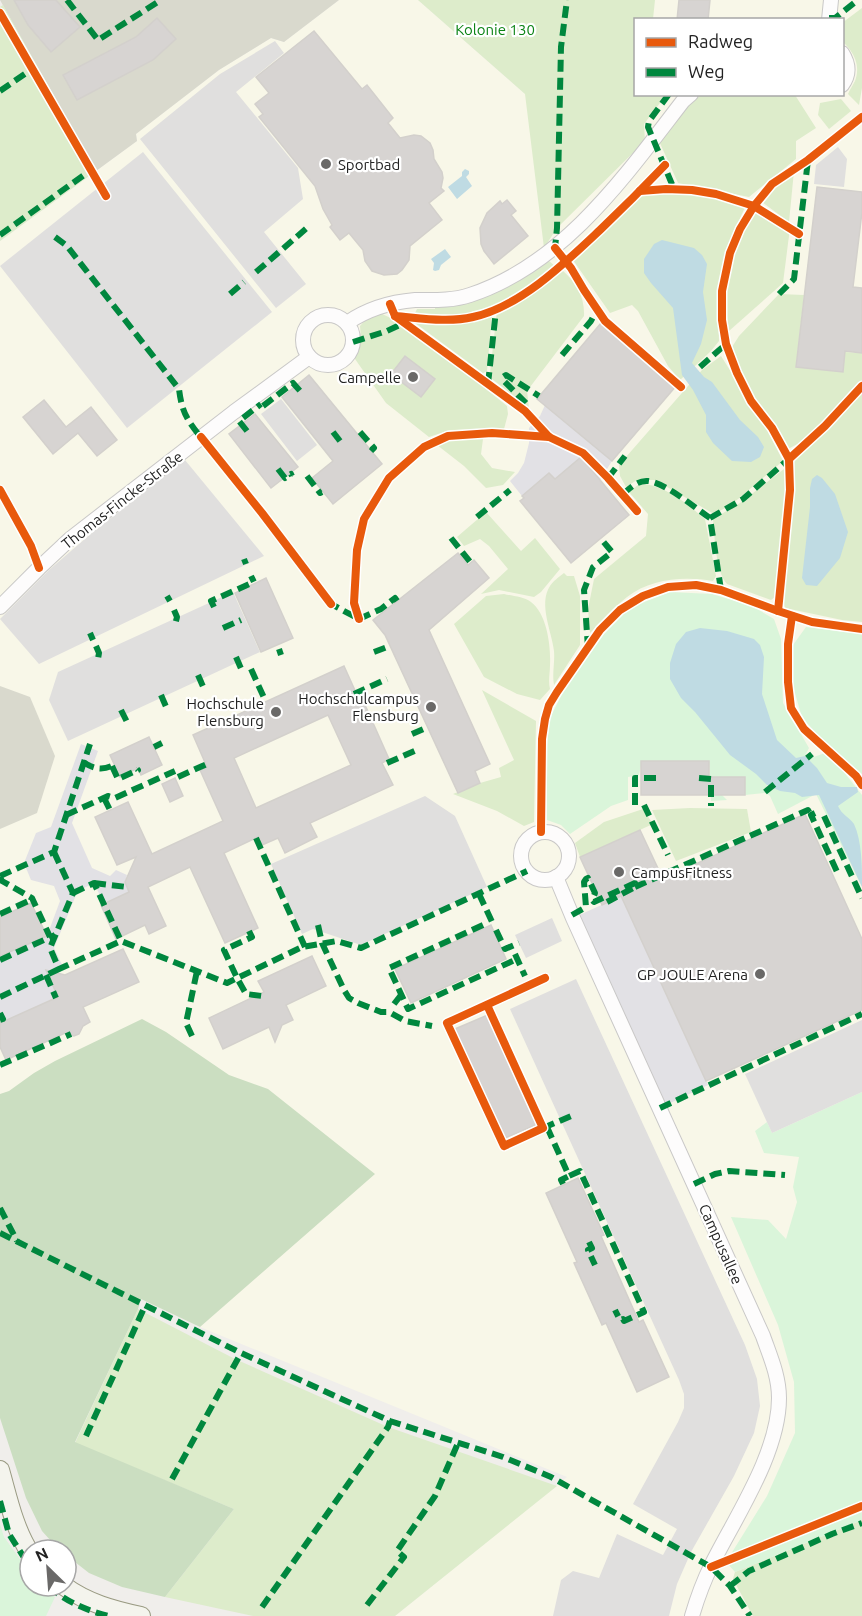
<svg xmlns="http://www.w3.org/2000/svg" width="862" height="1616" viewBox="0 0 862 1616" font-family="Ubuntu,sans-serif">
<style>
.education{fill:#f8f7e8;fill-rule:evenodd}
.construction{fill:#d9d9cd}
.grass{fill:#ddeccb}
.forest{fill:#cbdec1}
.park{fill:#daf5da}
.parking{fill:#e0dfde}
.plaza{fill:#e2e1e5}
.water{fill:#bfdbe3}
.building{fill:#d7d4d2;stroke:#d3d0cc;stroke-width:1.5;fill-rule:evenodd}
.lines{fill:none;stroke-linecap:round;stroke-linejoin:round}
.street-casing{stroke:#c9c8c7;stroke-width:16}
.secondary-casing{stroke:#999a82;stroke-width:20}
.street{stroke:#fdfcfc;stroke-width:14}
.secondary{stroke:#f4f4ed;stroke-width:18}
.quiet{stroke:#00873e;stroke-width:6;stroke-dasharray:12 6;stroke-linecap:butt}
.cycleway-casing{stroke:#fff;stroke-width:11}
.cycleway{stroke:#e8590c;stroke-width:8}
.poi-dot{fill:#6a6968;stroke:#fff;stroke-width:2}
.labels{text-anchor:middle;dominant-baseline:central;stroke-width:4.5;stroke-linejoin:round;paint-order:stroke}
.park-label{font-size:15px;fill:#0c8416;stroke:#fff}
.poi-label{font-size:15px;fill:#222;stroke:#fff;text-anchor:end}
.street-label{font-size:15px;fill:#222;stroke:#fff}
</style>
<rect width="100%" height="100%" fill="#f0eeeb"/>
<path class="education" d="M 339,0 L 418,0 L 524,93 L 526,0 L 862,0 L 862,1520 L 735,1572 L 733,1579 L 753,1616 L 395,1616 L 567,1477 L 200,1327 L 22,1241 L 0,1173 L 0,241 L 137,141 L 136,134 L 219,70 L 271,38 L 284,42 ZM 636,20 L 842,20 L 842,94 L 636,94 Z"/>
<g class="construction">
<path d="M 0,0 L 339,0 L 284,42 L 271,38 L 219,70 L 136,134 L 137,141 L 96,171 Z"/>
<path d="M 0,686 L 30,697 L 55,756 L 37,813 L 0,829 Z"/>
</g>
<g class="grass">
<path d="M 418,0 L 655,0 L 653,19 L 636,20 L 636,94 L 666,95 L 644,124 L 645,141 L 557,228 L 544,248 L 525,94 Z"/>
<path d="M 3,5 L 96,171 L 0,241 L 0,7 Z"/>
<path d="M 862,8 L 862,88 L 859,105 L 848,94 C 850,89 853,85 855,81 C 861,66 854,52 843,42 L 842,23 Z"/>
<path d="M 701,95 L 795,95 L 816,128 L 796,141 L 796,159 L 749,197 L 678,183 L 659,141 C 672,125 684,106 701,95 Z"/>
<path d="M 841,99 L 851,111 L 829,129 L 818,115 L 820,103 Z"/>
<path d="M 794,171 L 789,222 L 762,202 L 769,188 Z"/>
<path d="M 662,191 L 706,192 L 745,207 L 726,251 L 718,296 L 719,341 L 711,351 L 680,380 L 668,366 L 638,311 L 632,305 L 610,313 L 573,260 L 640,194 Z"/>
<path d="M 755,210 L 773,218 L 790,228 L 783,283 L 729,331 L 725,301 L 727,279 L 737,236 Z"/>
<path d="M 549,261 L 555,266 C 523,290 490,315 448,316 C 437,316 426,314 415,313 L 417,309 L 435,309 L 435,304 C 445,304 455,304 464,302 C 496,295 523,279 549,261 Z"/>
<path d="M 562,270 C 576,282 585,297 584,316 L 527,391 L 529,408 L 492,379 L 490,373 L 497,311 L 528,294 Z"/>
<path d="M 779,294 L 804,295 L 796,366 L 843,372 L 845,352 L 862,353 L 862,382 L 842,406 L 807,439 L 788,449 L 746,387 L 732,347 L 739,336 Z"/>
<path d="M 380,313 L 395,320 L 449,359 L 507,406 L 508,414 L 504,429 L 450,430 L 429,437 L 386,403 L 355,359 L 355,352 L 361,338 L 360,326 L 369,316 Z"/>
<path d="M 492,314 L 487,371 L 483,373 L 411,320 L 455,323 Z"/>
<path d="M 721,356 L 764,424 L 783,461 L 731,505 L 714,514 L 655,480 L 637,480 L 626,487 L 620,476 L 619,465 L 702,370 Z"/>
<path d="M 862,391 L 862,622 L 842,620 L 785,608 L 784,603 L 791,507 L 792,463 L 826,426 Z"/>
<path d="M 465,437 L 483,439 L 481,454 L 492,468 L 515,472 L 503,485 L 486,488 L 464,466 L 437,445 L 449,440 Z"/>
<path d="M 784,469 L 786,476 L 780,570 L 775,597 L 771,600 L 727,584 C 715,570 715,537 713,519 L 740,503 Z"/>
<path d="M 645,484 C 669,488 687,504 705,519 L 716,576 L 713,581 C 685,576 651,578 627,597 C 614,607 602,621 590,633 L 588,609 L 594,579 L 646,536 L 648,514 L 629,492 L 638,485 Z"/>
<path d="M 486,512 L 521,551 L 535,538 L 560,569 L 541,592 L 534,597 L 499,590 L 481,594 L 508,569 L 489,546 L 480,539 L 464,546 L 457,537 Z"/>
<path d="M 564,573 L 567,576 L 574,576 L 580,596 L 580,645 L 554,685 C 552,673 555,662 554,651 C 552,632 538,604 550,586 C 553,581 559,577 564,573 Z"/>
<path d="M 504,594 C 512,596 525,597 531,602 C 547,614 551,646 550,665 C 550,673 548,681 550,689 L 540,700 L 517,694 L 484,677 L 454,624 L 486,596 Z"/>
<path d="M 482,690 L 536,721 L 534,822 L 524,826 L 497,811 L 453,794 L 480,783 L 501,777 L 499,768 L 514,760 Z"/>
<path d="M 690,808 L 747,809 L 751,832 L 676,861 L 652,810 Z"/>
<path d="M 643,809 L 653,824 L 580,857 L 575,843 L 604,822 Z"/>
<path d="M 138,1309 L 235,1359 L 388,1427 L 557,1486 L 395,1616 L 253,1616 L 165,1597 L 234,1509 L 75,1443 Z"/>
<path d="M 862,1520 L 862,1616 L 753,1616 L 733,1579 L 735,1572 Z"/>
</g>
<path class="forest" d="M 142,1019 L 166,1032 L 229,1075 L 268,1089 L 375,1174 L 200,1327 L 141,1299 L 138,1309 L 75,1442 L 234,1509 L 165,1597 L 122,1587 L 89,1573 L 66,1555 L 66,1550 L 59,1550 L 42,1531 L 26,1498 L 0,1418 L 0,1094 L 9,1091 L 34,1073 L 55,1061 Z"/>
<g class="park">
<path d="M 670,592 L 712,594 L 752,606 L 774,619 L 781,639 L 783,703 L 809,748 L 805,756 L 767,785 L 765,791 L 808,759 L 828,752 L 862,795 L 862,887 L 816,794 L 778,814 L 770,796 L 765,793 L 745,795 L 745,777 L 723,777 L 722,795 L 727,800 L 711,801 L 709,761 L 642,761 L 639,775 L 628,777 L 628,800 L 611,806 L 570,834 L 561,825 L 547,820 L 547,745 L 550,718 L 564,690 L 604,634 L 629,608 Z"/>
<path d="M 806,627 L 862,634 L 862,774 L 829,746 L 802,718 L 792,682 L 793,645 Z"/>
<path d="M 862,1092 L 862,1520 L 735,1572 L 726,1562 L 767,1496 L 795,1433 L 794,1382 L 778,1325 L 731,1217 L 768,1220 L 786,1239 L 797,1202 L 793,1187 L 799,1157 L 764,1153 L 755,1131 L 767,1122 L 772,1133 Z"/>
<path d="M 0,1524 L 4,1537 L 30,1573 L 30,1586 L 44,1586 L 55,1597 L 46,1616 L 0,1616 Z"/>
</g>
<g class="parking">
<path d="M 275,41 L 284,53 L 236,92 L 298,168 L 303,199 L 264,232 L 306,284 L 276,308 L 140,139 L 220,74 Z"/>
<path d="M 838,147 L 847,159 L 844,187 L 814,184 L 816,165 Z"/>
<path d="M 143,152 L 272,312 L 127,428 L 0,266 Z"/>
<path d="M 281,399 L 317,445 L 297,461 L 261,414 Z"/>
<path d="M 185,460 L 264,556 L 39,664 L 0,619 L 49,570 L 94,531 Z"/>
<path d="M 233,592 L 260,652 L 68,741 L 49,700 L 58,672 Z"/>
<path d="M 425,796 L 455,816 L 487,887 L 361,945 L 313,929 L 302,934 L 271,864 Z"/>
<path d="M 552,918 L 562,941 L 526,958 L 515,935 Z"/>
<path d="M 576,979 L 745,1345 L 757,1379 L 760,1406 L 754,1433 L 734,1476 L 691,1552 L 677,1584 L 669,1616 L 553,1616 L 561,1580 L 573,1571 L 599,1578 L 617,1534 L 663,1555 L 677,1529 L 633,1504 L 678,1422 L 684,1408 L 684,1394 L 679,1380 L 510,1009 Z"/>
<path d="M 862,1020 L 862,1092 L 772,1133 L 745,1074 Z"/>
</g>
<g class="plaza">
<path d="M 545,405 L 612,461 L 600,480 L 581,457 L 555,479 L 549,473 L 522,496 L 510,481 L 518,473 L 524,463 L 529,443 L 529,428 L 540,416 Z"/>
<path d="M 81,744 L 98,751 L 72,823 L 92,868 L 110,876 L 116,870 L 127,875 L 125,882 L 129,892 L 104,904 L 94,883 L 74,893 L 76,895 L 54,948 L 64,969 L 50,975 L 61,996 L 4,1022 L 0,1013 L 0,956 L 47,936 L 60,901 L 54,886 L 31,880 L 24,863 L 36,833 L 51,827 Z"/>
<path d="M 621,896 L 708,1085 L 660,1108 L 573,918 Z"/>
</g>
<g class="water">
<path d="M 465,169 L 469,171 L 469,174 L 466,177 L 472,186 L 457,199 L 448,187 L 462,176 L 462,172 Z"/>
<path d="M 662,240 L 694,248 L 702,255 L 707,264 L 703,292 L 707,320 L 701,344 L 692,363 L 704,377 L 712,382 L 740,420 L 758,437 L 764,447 L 760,457 L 751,462 L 732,461 L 713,443 L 706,432 L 706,415 L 693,390 L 682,375 L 673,308 L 651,283 L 644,273 L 644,259 L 654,244 Z"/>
<path d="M 445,249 L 451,257 L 441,265 L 439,270 L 435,271 L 433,270 L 434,263 L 431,259 Z"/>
<path d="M 817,475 L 822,478 L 835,494 L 848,532 L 840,558 L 817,586 L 806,585 L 802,578 L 810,507 L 810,488 L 812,479 Z"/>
<path d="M 700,628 L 727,631 L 754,639 L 760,645 L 764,657 L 762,694 L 777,740 L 796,758 L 805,756 L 817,768 L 827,783 L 841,787 L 857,787 L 858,792 L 838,806 C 842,815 849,817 854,824 C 862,841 862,867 862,887 L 819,795 L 802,797 L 795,793 L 780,791 L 767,785 L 756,774 L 730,755 L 695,712 L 681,698 L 670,679 L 670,663 L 676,644 L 686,632 Z"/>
</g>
<g class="building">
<path d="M 14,0 L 56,0 L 80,27 L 51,52 L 28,25 Z"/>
<path d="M 679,0 L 710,0 L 708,20 L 677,20 Z"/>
<path d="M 157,18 L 176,39 L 153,60 L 77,100 L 63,75 L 136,37 Z"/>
<path d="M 314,31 L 362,89 L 367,85 L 393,118 L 388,123 L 400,138 L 414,135 L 421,136 L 430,143 L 433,150 L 434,159 L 442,172 L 443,178 L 441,188 L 444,191 L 429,203 L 442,220 L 410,246 L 409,260 L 402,270 L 397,274 L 384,275 L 372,271 L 365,261 L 363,250 L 349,233 L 340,240 L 330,227 L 332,225 L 323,209 L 315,186 L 259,117 L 263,114 L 255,104 L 269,93 L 256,77 Z"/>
<path d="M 817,187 L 862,192 L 862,212 L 853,287 L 862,288 L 862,353 L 845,351 L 843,372 L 796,367 Z"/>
<path d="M 507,200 L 516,211 L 511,215 L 528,236 L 494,264 L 484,251 L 481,244 L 480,228 L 487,213 L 500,201 L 502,204 Z"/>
<path d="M 601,323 L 676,386 L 612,461 L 537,399 Z"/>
<path d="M 405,356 L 435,379 L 421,397 L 391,374 Z"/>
<path d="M 309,375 L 382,464 L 333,504 L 312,478 L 333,461 L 282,397 Z"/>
<path d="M 44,400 L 66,427 L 91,407 L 117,440 L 97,456 L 78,433 L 53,454 L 23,417 Z"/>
<path d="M 255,414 L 298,467 L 271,488 L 229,434 Z"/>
<path d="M 581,457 L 629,515 L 571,563 L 520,501 L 524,498 L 522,496 L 549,473 L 555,479 Z"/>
<path d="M 458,553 L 468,565 L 474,560 L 489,578 L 429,630 L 490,764 L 475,771 L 480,783 L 458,793 L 385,635 L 373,620 Z"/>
<path d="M 266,578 L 293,638 L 261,652 L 235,593 Z"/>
<path d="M 344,666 L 358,697 L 361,696 L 389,759 L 382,763 L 393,785 L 310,823 L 317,837 L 285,853 L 278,838 L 262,845 L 258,837 L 224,853 L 258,928 L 225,943 L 190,867 L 148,887 L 166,926 L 149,934 L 145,925 L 116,939 L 101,905 L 129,892 L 125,882 L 136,857 L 117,865 L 95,817 L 128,802 L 152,854 L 223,821 L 200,770 L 207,767 L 193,735 ZM 328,715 L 351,765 L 256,808 L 234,758 Z"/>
<path d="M 149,737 L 162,765 L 141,775 L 138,768 L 120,777 L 110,755 Z"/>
<path d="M 641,761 L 709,761 L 709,777 L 745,777 L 745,795 L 641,795 Z"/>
<path d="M 175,778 L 183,796 L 170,802 L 162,784 Z"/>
<path d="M 805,814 L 862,939 L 862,1010 L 706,1081 L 621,896 L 602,905 L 580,857 L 640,830 L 663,879 Z"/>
<path d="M 31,903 L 47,936 L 0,956 L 0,917 Z"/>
<path d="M 491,925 L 506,959 L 411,1003 L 395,969 Z"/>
<path d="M 123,949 L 139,982 L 83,1007 L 90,1022 L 83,1026 L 79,1034 L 74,1036 L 65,1033 L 6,1060 L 0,1047 L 0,1023 L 58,997 L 46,970 L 65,975 Z"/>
<path d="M 312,956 L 326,986 L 286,1005 L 293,1020 L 282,1025 L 275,1042 L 269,1027 L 223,1049 L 209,1018 L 264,992 L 258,981 Z"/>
<path d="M 490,1014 L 540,1123 L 505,1138 L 455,1029 Z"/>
<path d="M 578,1178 L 604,1235 L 601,1236 L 639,1322 L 643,1320 L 669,1377 L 637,1392 L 606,1323 L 602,1325 L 574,1263 L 577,1262 L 546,1193 Z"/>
</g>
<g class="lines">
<g class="street-casing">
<g id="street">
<path d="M 829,20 L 831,0"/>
<path d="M 842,53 C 849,64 850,74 842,85"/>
<circle cx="328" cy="340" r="25"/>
<path d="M 347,323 C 367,309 391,302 415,300 C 433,300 452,301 470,295 C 564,264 625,176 683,101 L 691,94"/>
<path d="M 0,607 L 39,568 L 70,539 L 234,412 L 309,357"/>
<circle cx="545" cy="856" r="24"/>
<path d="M 556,877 L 573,918 L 763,1336 C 770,1356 779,1376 779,1398 C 779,1453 736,1516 712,1564 C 704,1580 697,1599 692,1616"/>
</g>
</g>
<g class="secondary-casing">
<g id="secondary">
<path d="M 0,1470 C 8,1498 14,1528 30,1553"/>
<path d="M 64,1586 C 87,1603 113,1610 141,1616"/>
</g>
</g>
<use href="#street" class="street"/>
<use href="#secondary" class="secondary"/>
<g class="quiet">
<path d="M 67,0 L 98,40 L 161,0"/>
<path d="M 829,18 L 835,18 L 858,0"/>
<path d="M 0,91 L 32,69"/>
<path d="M 669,94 L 649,121 L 648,127 L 674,189"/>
<path d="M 0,235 L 91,170"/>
<path d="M 55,237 L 67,246 L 179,389 C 182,414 188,421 203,440"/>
<path d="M 557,251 L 555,248 L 557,228 L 561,47 L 567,0"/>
<path d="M 256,272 L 308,227"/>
<path d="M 230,294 L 244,282"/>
<path d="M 779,294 L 794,279 L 808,160"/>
<path d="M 353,342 L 387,331 L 404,323"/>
<path d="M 562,355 L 591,321 L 597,309"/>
<path d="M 700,367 L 726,344"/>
<path d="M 488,384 L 496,310"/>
<path d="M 526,403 L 504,381 L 503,377 L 506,375 L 539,396"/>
<path d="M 263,406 L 293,383 L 301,392"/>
<path d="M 247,431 L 239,421 L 261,404"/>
<path d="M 333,432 L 340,441"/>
<path d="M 360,432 L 374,448 L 371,451"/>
<path d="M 278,469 L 285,478 L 291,474 L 292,476"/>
<path d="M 307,476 L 320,493 L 322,492"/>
<path d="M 608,478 L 625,456"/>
<path d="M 623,494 C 630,488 638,480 648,481 C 666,483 695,508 710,518 L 721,590"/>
<path d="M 477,517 L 510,490"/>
<path d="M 710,518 L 743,499 L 791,457"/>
<path d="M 451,538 L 471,563"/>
<path d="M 244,559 L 246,564"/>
<path d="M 167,596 L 170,601"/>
<path d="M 329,601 L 331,604 L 359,619"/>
<path d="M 214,607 L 211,601 L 254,582 L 251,576"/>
<path d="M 174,610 L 177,617 L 175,625"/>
<path d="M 359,619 L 381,609 L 395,598 L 397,601"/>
<path d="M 223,628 L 241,620"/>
<path d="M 90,633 L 93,640"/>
<path d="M 96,646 L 99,653 L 98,659"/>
<path d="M 588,648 L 584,590 L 593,567 L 612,552 L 602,540"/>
<path d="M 279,649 L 281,655"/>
<path d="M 374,652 L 390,646"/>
<path d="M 236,657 L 243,673"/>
<path d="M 251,669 L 265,700"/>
<path d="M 198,675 L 205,691"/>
<path d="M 354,694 L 387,679"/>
<path d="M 161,695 L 167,709"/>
<path d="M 121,710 L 129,726"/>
<path d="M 412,734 L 428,727"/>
<path d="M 154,747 L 162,743"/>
<path d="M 83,762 C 94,769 102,771 114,765"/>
<path d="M 387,763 L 419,749"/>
<path d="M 112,766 L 118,779 L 138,770 L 137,769"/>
<path d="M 178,777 L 209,763"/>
<path d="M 699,778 L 711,779 L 711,806"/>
<path d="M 765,792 L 812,754"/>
<path d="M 104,798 L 110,810"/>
<path d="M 635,805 L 635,778 L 656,778"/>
<path d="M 644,805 L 668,855"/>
<path d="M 815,813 L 811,815 L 839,876"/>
<path d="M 66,815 L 108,796 L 115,798 L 175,771"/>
<path d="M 824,816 L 862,898"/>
<path d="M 256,838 L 305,947"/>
<path d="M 54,852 L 73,893 L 50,948 L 59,969 L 121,941 L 227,983 L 302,947 L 337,941 L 361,948 L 527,871"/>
<path d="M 0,876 L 54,852 L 90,744"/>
<path d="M 0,877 L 2,881 L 32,898 L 50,937"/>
<path d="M 94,883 L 127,887"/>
<path d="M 635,887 L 808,810 L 811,815"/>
<path d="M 73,893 L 94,883 L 121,941"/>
<path d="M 479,894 L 494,926"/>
<path d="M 0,914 L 33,899"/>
<path d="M 572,915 L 586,907 L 584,882 L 586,879 L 588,878 L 595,893 L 592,900 L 594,902 L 635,883 L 635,887 L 607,902"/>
<path d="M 318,925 L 322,943 L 344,990 L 349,998 L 358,1003 L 381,1012 L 389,1012 L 405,1021 L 432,1026"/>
<path d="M 483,925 L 389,968 L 408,1009 L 517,959"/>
<path d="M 496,930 L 505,949 L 519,943"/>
<path d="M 249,931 L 252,937 L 224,950 L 237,978 L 246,994 L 262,996"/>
<path d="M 515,954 L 525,976"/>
<path d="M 0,960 L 55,935"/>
<path d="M 46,975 L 56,998"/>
<path d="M 0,997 L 59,969 L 62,975"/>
<path d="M 394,1004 L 401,995"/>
<path d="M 0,1013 L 3,1019 L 0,1020"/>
<path d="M 192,1036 L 186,1023 L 197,971"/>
<path d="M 0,1065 L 71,1034"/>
<path d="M 660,1108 L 862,1014"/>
<path d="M 547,1127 L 569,1176 L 580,1171 L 644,1312 L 624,1321 L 623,1319 L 620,1320 L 615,1310"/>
<path d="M 543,1128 L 576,1114"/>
<path d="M 563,1184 L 561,1180 L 569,1176"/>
<path d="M 694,1184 L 715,1174 L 729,1171 L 785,1175"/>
<path d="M 0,1208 L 17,1241"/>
<path d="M 0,1233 L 241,1353 L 390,1421 L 503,1457 L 551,1477 L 711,1567 L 730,1586 L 750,1616"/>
<path d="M 589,1242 L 592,1248 L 588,1250 L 595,1265"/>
<path d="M 86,1436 L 145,1306"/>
<path d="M 172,1479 L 241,1353"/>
<path d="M 0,1501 L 9,1534 L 30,1567"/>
<path d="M 49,1586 C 64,1601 88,1611 109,1616"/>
<path d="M 730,1586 L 749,1571 L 832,1534 L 862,1523"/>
<path d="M 367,1605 L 404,1557 L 397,1551 L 435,1496 L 458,1443"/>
<path d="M 262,1607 L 388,1427 L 390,1421"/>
</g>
<g class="cycleway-casing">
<g id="cycleway">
<path d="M 0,13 L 106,196"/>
<path d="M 640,191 L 666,189 L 692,190 L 716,194 L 754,206 L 799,234"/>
<path d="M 555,248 L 571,268 L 584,290 L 605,321 L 681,387"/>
<path d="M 390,304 L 395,316 L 525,411 L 549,437 L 583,453 L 608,478 L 637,511"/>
<path d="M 395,316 C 420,318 448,323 473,317 C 520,307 566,262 600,230 C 622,209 644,187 665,165"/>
<path d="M 201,437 L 262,513 L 331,604"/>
<path d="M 789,459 L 825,426 L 862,386"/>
<path d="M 0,490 L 31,546 L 39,568"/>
<path d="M 778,611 L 790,490 L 789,459 L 772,428 L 751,401 L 737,373 L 726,344 L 722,320 L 722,291 L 730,253 L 740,229 L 754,206 L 772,184 L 808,160 L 862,117"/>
<path d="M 792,616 L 788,644 L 788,682 L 791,708 L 804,729 L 856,776 L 862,785"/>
<path d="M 359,619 L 354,603 L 357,550 L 364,519 L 389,478 L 424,447 L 448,436 L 492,433 L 549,437"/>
<path d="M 541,832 L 542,739 L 545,719 L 549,705 L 557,692 L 600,630 L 620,610 L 643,596 L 668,587 L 696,585 L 721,590 L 778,611 L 812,622 L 862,629"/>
<path d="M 487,1005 L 543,1128 L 504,1146 L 447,1023 L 545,978"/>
<path d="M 711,1567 L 862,1506"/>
</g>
</g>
<use href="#cycleway" class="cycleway"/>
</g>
<g class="poi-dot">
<circle cx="326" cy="164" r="6"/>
<circle cx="413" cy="377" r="6"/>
<circle cx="431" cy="707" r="6"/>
<circle cx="276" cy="712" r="6"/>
<circle cx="619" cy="872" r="6"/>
<circle cx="760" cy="974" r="6"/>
</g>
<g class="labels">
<g class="park-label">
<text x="495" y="29">Kolonie 130</text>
</g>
<g class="poi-label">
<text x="338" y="164" text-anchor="start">Sportbad</text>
<text x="401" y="377">Campelle</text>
<text x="419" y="698">Hochschulcampus<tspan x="419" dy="17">Flensburg</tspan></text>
<text x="264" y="703">Hochschule<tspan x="264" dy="17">Flensburg</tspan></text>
<text x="631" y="872" text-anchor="start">CampusFitness</text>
<text x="748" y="974">GP JOULE Arena</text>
</g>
<g class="street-label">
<text transform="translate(122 500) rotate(-38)">Thomas-Fincke-Straße</text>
<text transform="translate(721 1244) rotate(66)">Campusallee</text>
</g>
</g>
<rect x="634" y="18" width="210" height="78" fill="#ffffff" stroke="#a7a7a7" stroke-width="1.5"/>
<rect x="646" y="38" width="30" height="9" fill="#e8590c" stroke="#a7a7a7" stroke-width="1.5"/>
<text x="688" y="48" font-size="18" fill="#222222">Radweg</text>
<rect x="646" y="68" width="30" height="9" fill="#00873e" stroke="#a7a7a7" stroke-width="1.5"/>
<text x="688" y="78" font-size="18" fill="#222222">Weg</text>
<g transform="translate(48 1568) rotate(335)"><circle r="28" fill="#ffffff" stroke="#a7a7a7" stroke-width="1.5"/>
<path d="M0-4.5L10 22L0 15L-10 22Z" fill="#6a6968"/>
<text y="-9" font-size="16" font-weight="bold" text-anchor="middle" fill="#222222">N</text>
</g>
</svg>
